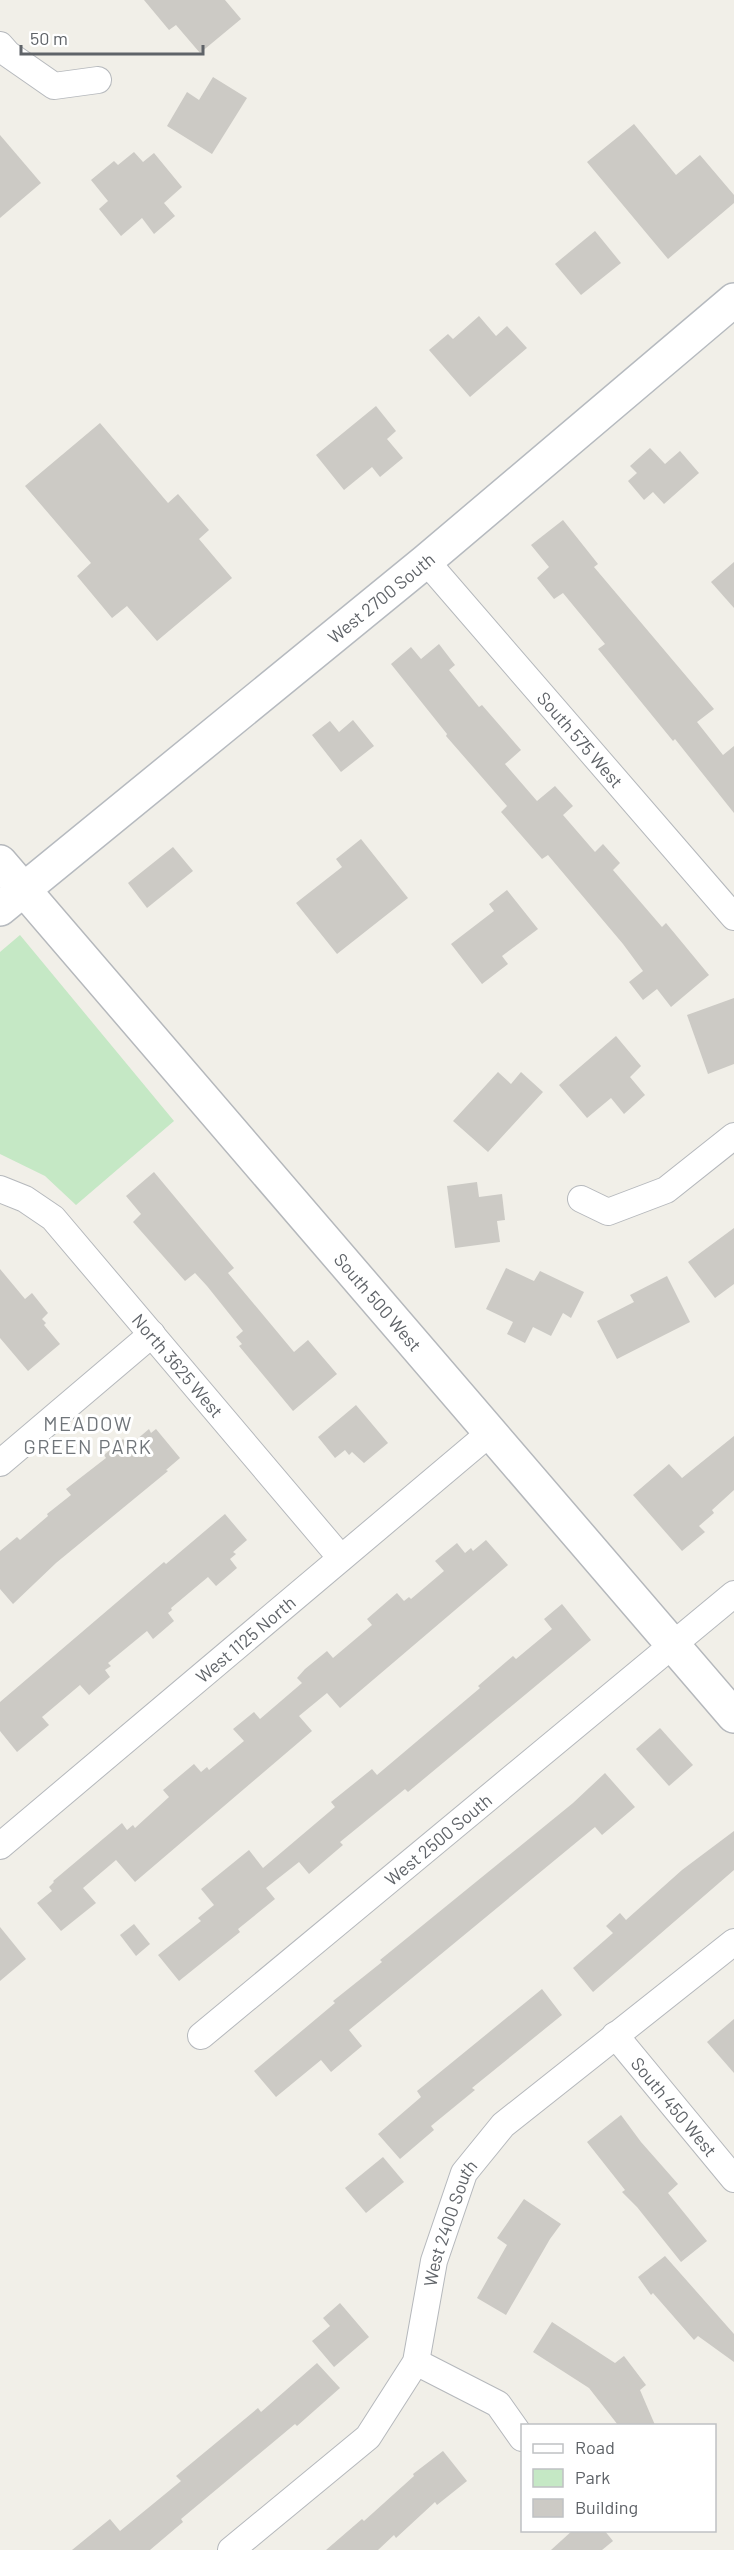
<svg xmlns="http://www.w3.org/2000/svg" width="734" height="2550" viewBox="0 0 734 2550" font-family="Barlow,sans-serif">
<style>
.green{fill:#c5e8c5}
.building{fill:#cccac5}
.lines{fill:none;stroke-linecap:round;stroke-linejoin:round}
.minor-casing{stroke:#b5b8bc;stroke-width:28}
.tertiary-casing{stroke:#b5b8bc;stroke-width:36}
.secondary-casing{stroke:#b6babf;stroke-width:36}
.minor{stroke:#fff;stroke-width:26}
.tertiary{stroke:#fff;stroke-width:33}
.secondary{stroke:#fff;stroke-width:33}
.labels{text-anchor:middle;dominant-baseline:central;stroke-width:6;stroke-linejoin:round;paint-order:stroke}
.street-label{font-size:18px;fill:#5f6368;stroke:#fff}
.neighbourhood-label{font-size:20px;letter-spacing:1.5px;fill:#70757a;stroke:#fff}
</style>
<rect width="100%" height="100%" fill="#f1efe8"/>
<path class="green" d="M 20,935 L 174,1121 L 76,1205 L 45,1176 L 0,1154 L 0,952 Z"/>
<g class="building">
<path d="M 144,0 L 225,0 L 241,19 L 200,53 L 176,25 L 169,30 Z"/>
<path d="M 213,77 L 247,98 L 212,154 L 167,126 L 187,92 L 199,100 Z"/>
<path d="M 634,124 L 676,175 L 700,155 L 734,195 L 734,203 L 668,259 L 587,162 Z"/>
<path d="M 0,135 L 41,183 L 0,218 Z"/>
<path d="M 134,152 L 143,162 L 154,153 L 182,187 L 164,203 L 175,216 L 154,234 L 142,218 L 121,236 L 99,209 L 108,201 L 91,180 L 114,161 L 118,165 Z"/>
<path d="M 595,231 L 621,263 L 581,295 L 555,264 Z"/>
<path d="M 479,316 L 496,336 L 507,326 L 527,348 L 470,397 L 429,350 L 448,334 L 453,339 Z"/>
<path d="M 376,406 L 396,431 L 387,439 L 403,458 L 380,477 L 372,467 L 344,490 L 316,455 Z"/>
<path d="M 100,423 L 168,503 L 178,494 L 209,530 L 199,539 L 232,578 L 157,641 L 127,606 L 112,618 L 77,576 L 91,563 L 25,486 Z"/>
<path d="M 650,448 L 665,464 L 680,451 L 699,473 L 664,504 L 653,492 L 644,500 L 628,481 L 637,473 L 630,466 Z"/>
<path d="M 563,520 L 598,564 L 594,567 L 714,709 L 697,722 L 723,755 L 734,746 L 734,813 L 675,739 L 673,741 L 598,649 L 605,644 L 563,593 L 554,599 L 537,578 L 549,567 L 531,545 Z"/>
<path d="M 734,562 L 734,608 L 711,582 Z"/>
<path d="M 439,644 L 455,665 L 449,670 L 479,707 L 482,705 L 521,750 L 505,764 L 537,801 L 555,786 L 573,806 L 563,815 L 595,852 L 603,844 L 620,863 L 613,870 L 662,927 L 666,923 L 709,975 L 671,1007 L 657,989 L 643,1000 L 629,982 L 643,971 L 623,944 L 548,855 L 542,859 L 501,812 L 507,806 L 446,736 L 447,734 L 391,664 L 411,647 L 421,659 Z"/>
<path d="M 353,720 L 374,746 L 341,772 L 312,735 L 330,721 L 339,732 Z"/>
<path d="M 361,839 L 408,898 L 337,954 L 296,903 L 342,867 L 336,859 Z"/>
<path d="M 173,847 L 193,871 L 147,908 L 128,883 Z"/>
<path d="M 507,890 L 538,929 L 502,956 L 508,964 L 482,984 L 451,944 L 494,911 L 489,904 Z"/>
<path d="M 734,998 L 734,1064 L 708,1074 L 687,1015 Z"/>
<path d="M 616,1036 L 641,1066 L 630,1077 L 645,1095 L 624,1114 L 611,1098 L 587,1118 L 559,1085 Z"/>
<path d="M 498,1072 L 511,1084 L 521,1072 L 543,1092 L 488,1152 L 453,1121 Z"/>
<path d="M 154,1172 L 234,1268 L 228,1273 L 294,1352 L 308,1340 L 337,1374 L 293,1411 L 239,1346 L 242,1344 L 236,1337 L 243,1331 L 207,1286 L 195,1273 L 185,1281 L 133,1222 L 141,1214 L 126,1196 Z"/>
<path d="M 477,1182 L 479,1197 L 502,1194 L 505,1220 L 497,1221 L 500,1242 L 455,1248 L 447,1186 Z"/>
<path d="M 734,1228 L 734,1284 L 715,1298 L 688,1262 Z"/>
<path d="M 506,1268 L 534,1281 L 540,1271 L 584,1292 L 571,1318 L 563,1313 L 551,1336 L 533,1327 L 525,1343 L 507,1334 L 513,1322 L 486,1309 Z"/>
<path d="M 0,1269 L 25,1299 L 32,1293 L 48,1313 L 42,1319 L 46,1323 L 44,1325 L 60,1344 L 28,1371 L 0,1338 Z"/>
<path d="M 667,1276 L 690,1322 L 617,1359 L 597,1321 L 634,1302 L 630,1295 Z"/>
<path d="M 356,1405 L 388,1443 L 364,1463 L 352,1452 L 349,1455 L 345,1450 L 335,1458 L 318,1437 Z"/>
<path d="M 149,1429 L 151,1433 L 156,1429 L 180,1458 L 166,1470 L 168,1471 L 56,1563 L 13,1604 L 0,1589 L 0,1551 L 17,1537 L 20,1540 L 48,1516 L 47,1514 L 71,1495 L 66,1489 L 106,1458 L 104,1455 L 123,1439 L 129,1446 Z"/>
<path d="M 734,1436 L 734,1490 L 712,1510 L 714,1513 L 699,1526 L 705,1532 L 682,1551 L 633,1495 L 669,1464 L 682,1478 Z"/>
<path d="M 225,1514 L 247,1540 L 233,1552 L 236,1554 L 230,1559 L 237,1568 L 216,1586 L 208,1577 L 171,1608 L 172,1610 L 168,1613 L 174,1621 L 153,1639 L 147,1631 L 108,1663 L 111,1666 L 105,1670 L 110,1677 L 89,1695 L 80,1685 L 42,1717 L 49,1725 L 17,1752 L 0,1731 L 0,1702 L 164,1562 L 166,1564 Z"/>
<path d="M 486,1540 L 508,1565 L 340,1708 L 327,1693 L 299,1716 L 312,1731 L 135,1882 L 116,1860 L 83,1888 L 96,1903 L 61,1931 L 37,1903 L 52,1891 L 49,1887 L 54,1882 L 53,1881 L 122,1823 L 127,1830 L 133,1825 L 135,1828 L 169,1797 L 163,1790 L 194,1764 L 201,1772 L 207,1767 L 209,1770 L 244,1741 L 233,1729 L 254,1712 L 260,1719 L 302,1683 L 297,1678 L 305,1669 L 327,1651 L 333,1658 L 372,1625 L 367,1619 L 397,1593 L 404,1601 L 409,1597 L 411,1599 L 444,1571 L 435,1561 L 457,1543 L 465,1553 L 471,1548 L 473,1551 Z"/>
<path d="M 562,1604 L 591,1640 L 408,1792 L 405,1789 L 340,1842 L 343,1845 L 309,1874 L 299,1862 L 266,1888 L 275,1899 L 238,1929 L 240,1932 L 179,1981 L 158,1955 L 201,1921 L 198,1918 L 214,1905 L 201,1889 L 249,1850 L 263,1868 L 335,1807 L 331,1802 L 372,1769 L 377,1775 L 480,1688 L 478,1686 L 513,1656 L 516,1659 L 552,1629 L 544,1619 Z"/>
<path d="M 660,1728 L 693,1765 L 669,1786 L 636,1749 Z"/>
<path d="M 605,1773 L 635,1807 L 602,1835 L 595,1827 L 349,2030 L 362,2046 L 331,2072 L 321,2060 L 276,2097 L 254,2071 L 335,2003 L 333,2001 L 382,1962 L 380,1960 L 573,1803 Z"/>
<path d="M 734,1831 L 734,1870 L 593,1992 L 573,1968 L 613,1933 L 606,1926 L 620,1913 L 626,1920 L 682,1870 Z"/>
<path d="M 134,1924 L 150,1944 L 136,1956 L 120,1935 Z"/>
<path d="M 0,1927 L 26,1959 L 0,1981 Z"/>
<path d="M 542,1989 L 562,2015 L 472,2088 L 475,2090 L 431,2126 L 434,2130 L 400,2159 L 378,2134 L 421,2097 L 417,2091 Z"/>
<path d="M 734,2019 L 734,2073 L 707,2042 Z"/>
<path d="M 621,2115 L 641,2142 L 678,2184 L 668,2193 L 707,2241 L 681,2262 L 637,2207 L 622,2192 L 625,2190 L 587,2142 Z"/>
<path d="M 383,2157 L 404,2182 L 366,2213 L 345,2188 Z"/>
<path d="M 524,2199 L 561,2224 L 550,2239 L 506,2315 L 477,2298 L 507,2245 L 497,2238 Z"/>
<path d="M 665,2256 L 734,2334 L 734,2362 L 698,2336 L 694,2340 L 653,2293 L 651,2295 L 638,2277 Z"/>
<path d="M 340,2303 L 369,2337 L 334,2367 L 312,2341 L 330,2326 L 323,2318 Z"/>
<path d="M 552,2322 L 615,2363 L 624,2356 L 646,2385 L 640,2390 L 655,2425 L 618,2425 L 589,2388 L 533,2352 Z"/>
<path d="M 317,2363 L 340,2388 L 297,2426 L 295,2424 L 181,2519 L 183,2522 L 150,2550 L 72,2550 L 110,2519 L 120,2531 L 181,2481 L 176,2476 L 258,2408 L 261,2412 Z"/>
<path d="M 443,2451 L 467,2481 L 437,2505 L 435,2502 L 396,2538 L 394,2535 L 378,2550 L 326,2550 L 362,2519 L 364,2521 L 414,2476 L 413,2474 Z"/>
<path d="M 573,2530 L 604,2530 L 613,2541 L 602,2550 L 551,2550 Z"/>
</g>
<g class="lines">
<g class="minor-casing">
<g id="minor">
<path d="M 0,45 L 8,54 L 54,86 L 98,80"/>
<path id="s1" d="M 426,561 L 734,917"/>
<path id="s2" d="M 0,1189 L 25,1199 L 53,1218 L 341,1558"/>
<path d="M 581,1199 L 608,1212 L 666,1190 L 734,1136"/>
<path d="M 0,1463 L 152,1334"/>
<path id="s3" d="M 0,1846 L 491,1432"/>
<path id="s4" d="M 615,2035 L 734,2179"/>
<path id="s5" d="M 201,2036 L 734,1594"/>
<path d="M 416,2362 L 498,2404 L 522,2438"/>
<path id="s6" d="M 231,2550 L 368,2437 L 416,2362 L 434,2261 L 464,2173 L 503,2125 L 734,1942"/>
</g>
</g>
<g class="tertiary-casing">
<g id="tertiary">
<path id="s7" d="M 0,862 L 734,1716"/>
</g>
</g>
<g class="secondary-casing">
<g id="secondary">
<path id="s8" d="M 0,909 L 426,561 L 734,300"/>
</g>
</g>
<use href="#minor" class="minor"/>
<use href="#tertiary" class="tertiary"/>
<use href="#secondary" class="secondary"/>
</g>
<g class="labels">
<g class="street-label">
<text stroke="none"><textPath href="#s8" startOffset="492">West 2700 South</textPath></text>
<text stroke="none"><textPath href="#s1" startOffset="236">South 575 West</textPath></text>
<text stroke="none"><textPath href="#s7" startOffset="580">South 500 West</textPath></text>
<text stroke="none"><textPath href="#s2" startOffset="254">North 3625 West</textPath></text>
<text stroke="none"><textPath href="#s3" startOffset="321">West 1125 North</textPath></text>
<text stroke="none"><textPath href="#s5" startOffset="308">West 2500 South</textPath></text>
<text stroke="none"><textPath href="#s4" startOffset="93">South 450 West</textPath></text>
<text stroke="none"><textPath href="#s6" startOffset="410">West 2400 South</textPath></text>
</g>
<g class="neighbourhood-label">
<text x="88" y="1423">MEADOW<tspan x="88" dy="23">GREEN PARK</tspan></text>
</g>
</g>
<rect x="521" y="2424" width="195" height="108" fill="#ffffff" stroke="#bfc1c3" stroke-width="1.5"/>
<rect x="533" y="2444" width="30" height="9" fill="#ffffff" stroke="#bfc1c3" stroke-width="1.5"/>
<text x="575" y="2454" font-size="18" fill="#5f6368">Road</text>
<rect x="533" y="2469" width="30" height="18" fill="#c5e8c5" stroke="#bfc1c3" stroke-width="1.5"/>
<text x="575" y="2484" font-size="18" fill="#5f6368">Park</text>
<rect x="533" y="2499" width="30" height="18" fill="#cccac5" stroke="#bfc1c3" stroke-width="1.5"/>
<text x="575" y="2514" font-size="18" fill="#5f6368">Building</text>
<path d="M21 45v9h182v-9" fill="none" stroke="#5f6368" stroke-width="3"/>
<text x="30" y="45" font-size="18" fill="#5f6368" stroke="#ffffff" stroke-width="4.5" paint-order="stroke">50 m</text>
</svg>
